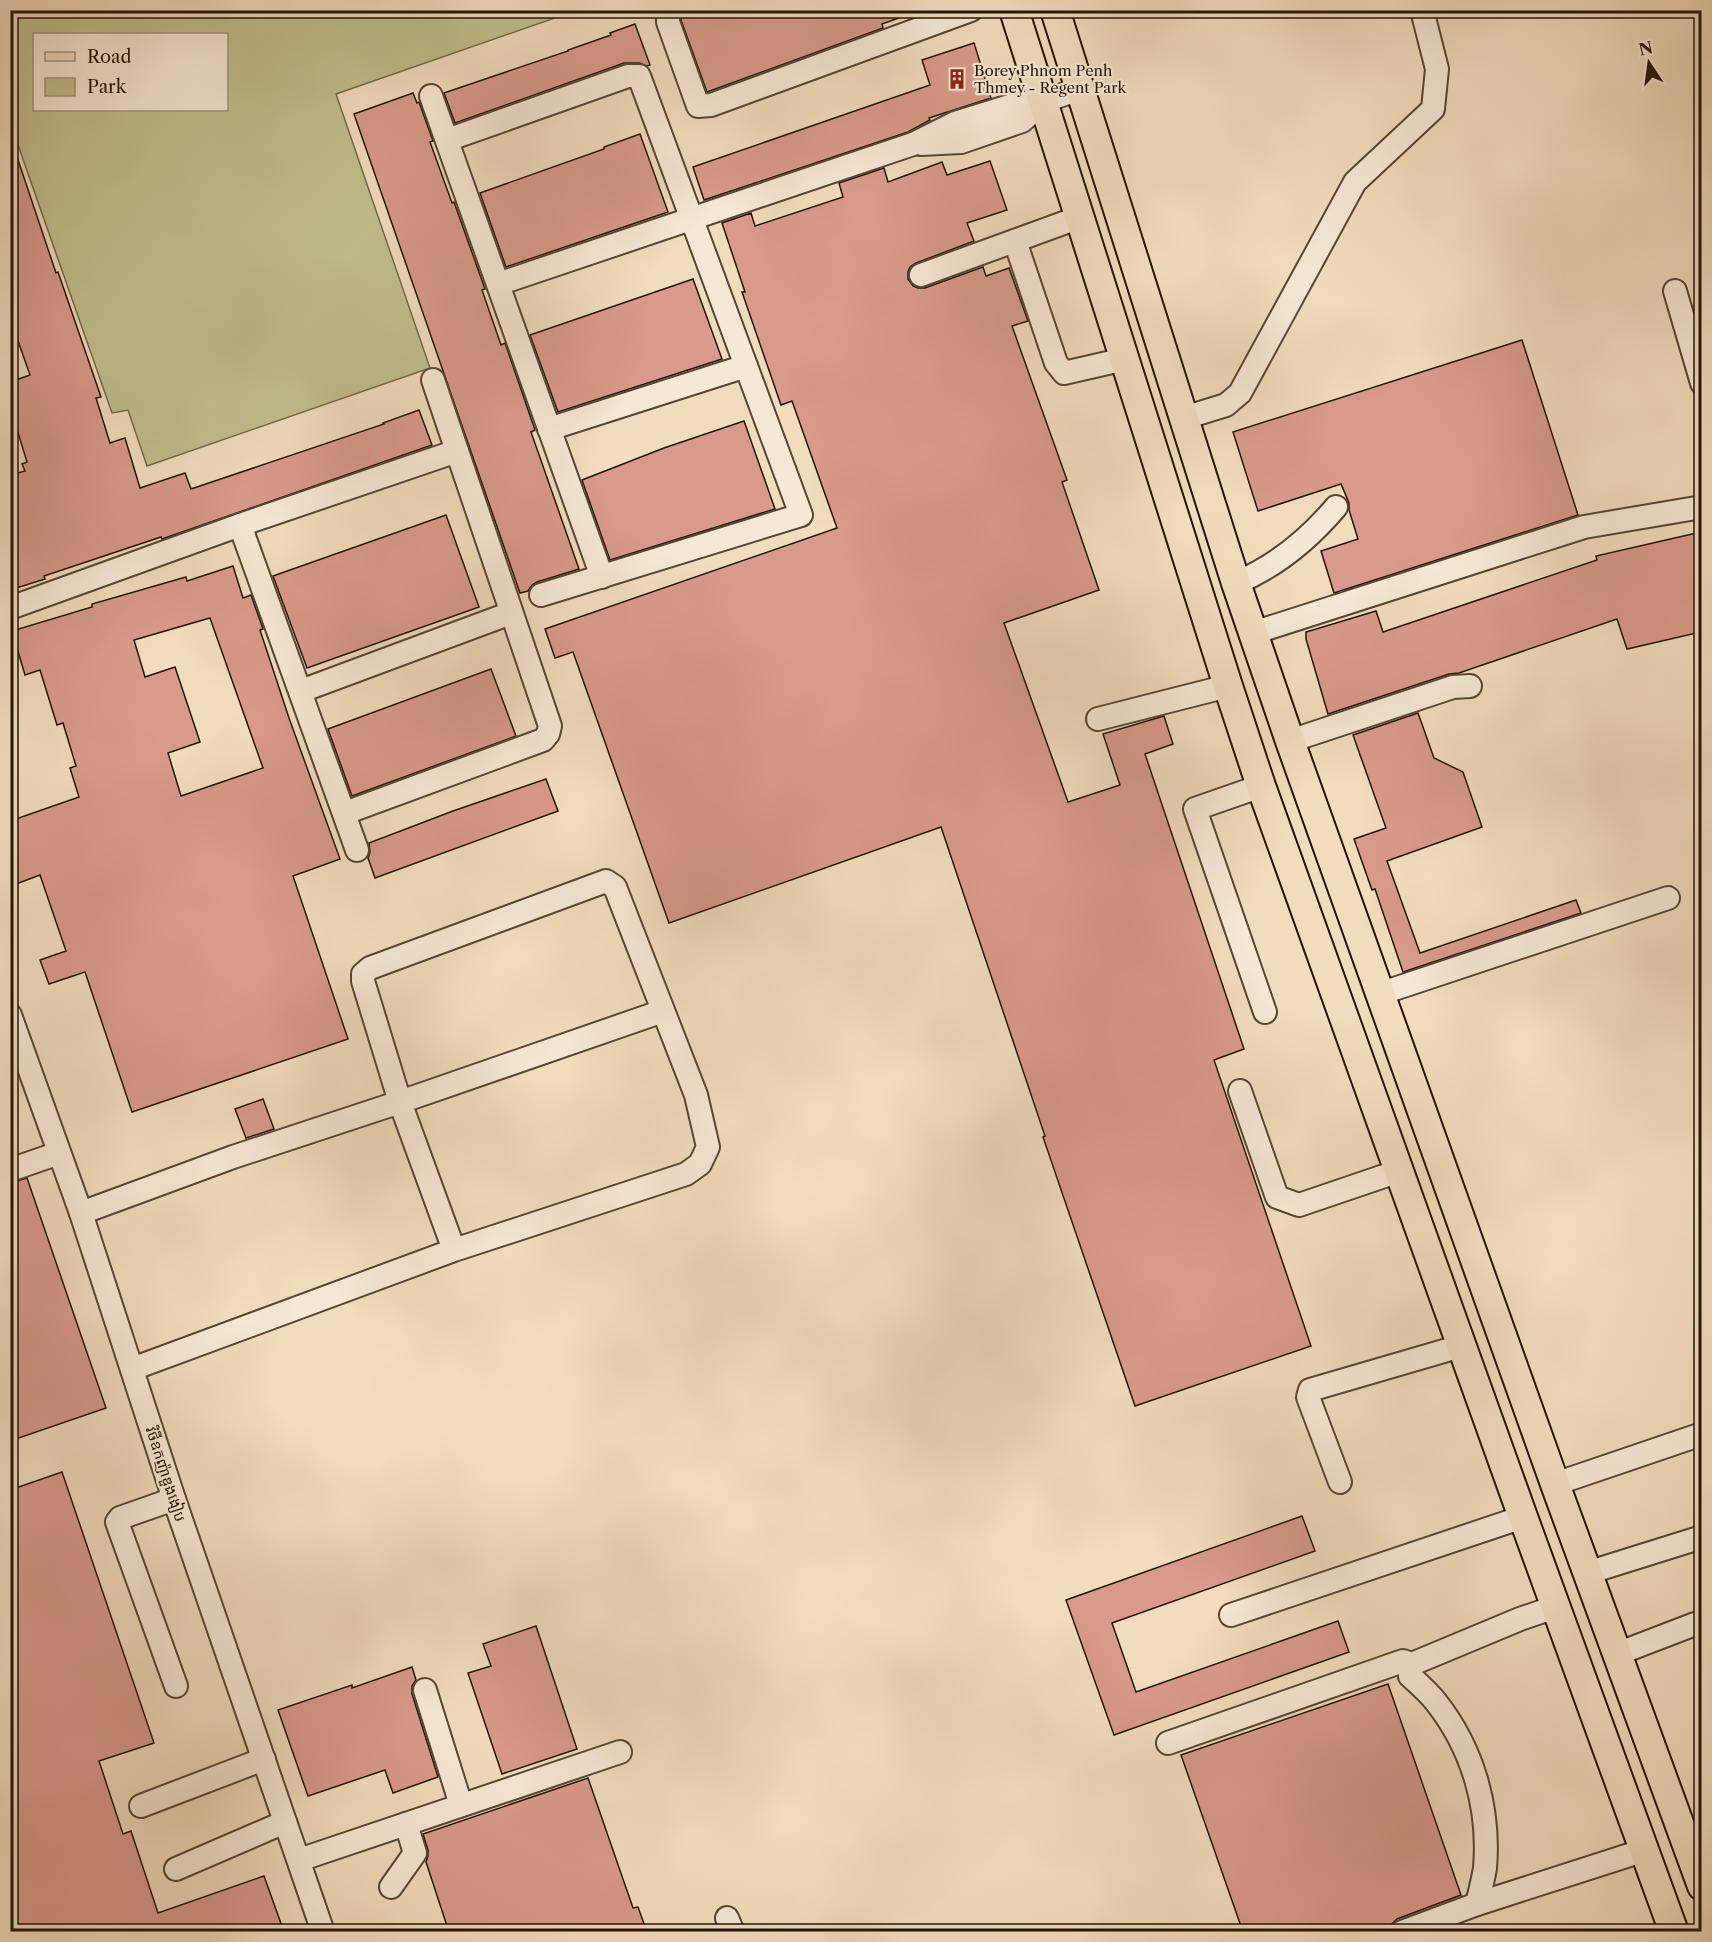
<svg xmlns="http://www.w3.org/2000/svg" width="1712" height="1942" viewBox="0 0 1712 1942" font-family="'Libre Caslon Text','Noto Sans Khmer',serif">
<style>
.green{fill:#c0bf8d;stroke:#726a4a;stroke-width:1.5;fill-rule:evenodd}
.building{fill:#d89a8a;stroke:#231506;stroke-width:1.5;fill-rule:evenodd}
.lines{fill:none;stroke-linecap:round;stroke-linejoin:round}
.minor-casing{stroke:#564734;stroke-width:26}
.major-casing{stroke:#231506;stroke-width:32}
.minor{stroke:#f6e8d4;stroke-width:22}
.major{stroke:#f1dcbd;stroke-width:28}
.labels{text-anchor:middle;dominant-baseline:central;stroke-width:4.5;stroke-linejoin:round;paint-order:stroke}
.poi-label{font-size:15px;fill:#231506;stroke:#f6e8d4;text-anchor:start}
.street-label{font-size:15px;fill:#231506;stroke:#f6e8d4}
</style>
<rect width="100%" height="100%" fill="#f1dcbd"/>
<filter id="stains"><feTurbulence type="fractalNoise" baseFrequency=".00333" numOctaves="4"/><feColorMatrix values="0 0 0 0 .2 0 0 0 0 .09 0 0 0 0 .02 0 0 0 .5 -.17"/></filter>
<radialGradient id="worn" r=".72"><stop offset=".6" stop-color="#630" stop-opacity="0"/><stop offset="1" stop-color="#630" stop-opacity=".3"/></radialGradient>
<path class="green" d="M 10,11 L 11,10 L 575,11 L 336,94 L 430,368 L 147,466 L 128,410 L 112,413 L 11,125 ZM 34,34 L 226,34 L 226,110 L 34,110 Z"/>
<g class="building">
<path d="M 681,10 L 913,10 L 913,13 L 882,24 L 883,28 L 707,92 L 681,20 Z"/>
<path d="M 635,24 L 650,65 L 647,66 L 639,63 L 624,63 L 455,123 L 444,93 L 568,51 L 568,50 L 611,35 L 610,33 Z"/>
<path d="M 974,43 L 991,98 L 929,118 L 930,120 L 908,132 L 704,200 L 693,167 L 930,85 L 922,60 Z"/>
<path d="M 413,93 L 417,103 L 419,102 L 433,141 L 430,142 L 452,203 L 454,202 L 485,289 L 482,290 L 501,345 L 505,343 L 535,430 L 531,432 L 579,569 L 537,582 L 532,585 L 528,591 L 520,593 L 354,114 Z"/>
<path d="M 640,134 L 668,212 L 506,267 L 480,193 L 604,149 L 604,147 Z"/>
<path d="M 10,145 L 13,145 L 56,273 L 58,272 L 101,397 L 96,398 L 110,443 L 125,438 L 140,488 L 185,473 L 191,489 L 384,424 L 383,423 L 419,410 L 432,445 L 162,539 L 161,537 L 44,576 L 45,579 L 10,590 L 10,475 L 25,471 L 22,464 L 27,462 L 16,426 L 10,428 L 10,382 L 30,375 L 10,318 Z"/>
<path d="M 990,161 L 1007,210 L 967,223 L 974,241 L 916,263 L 910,267 L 908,272 L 908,279 L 913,286 L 918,288 L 925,288 L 983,267 L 986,276 L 1009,268 L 1028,321 L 1012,326 L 1067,480 L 1062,482 L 1099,590 L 1004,623 L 1068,802 L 1120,785 L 1103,734 L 1164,716 L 1173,744 L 1145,754 L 1244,1049 L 1214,1060 L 1311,1346 L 1135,1406 L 1043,1137 L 1045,1136 L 941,827 L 669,923 L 573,652 L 555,658 L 545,629 L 837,528 L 792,401 L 781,405 L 742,292 L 745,292 L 722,223 L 751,213 L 755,226 L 843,197 L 839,183 L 884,168 L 888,182 L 942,162 L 947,175 Z"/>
<path d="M 693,279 L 722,359 L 558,412 L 530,335 Z"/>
<path d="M 1522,340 L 1578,515 L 1334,593 L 1321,551 L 1358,539 L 1349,510 L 1349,503 L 1341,484 L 1258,511 L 1233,432 Z"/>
<path d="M 744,421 L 775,509 L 610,560 L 582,480 L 664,448 Z"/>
<path d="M 446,515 L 479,607 L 307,668 L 273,576 Z"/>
<path d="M 1701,532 L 1701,632 L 1627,649 L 1617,619 L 1459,673 L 1449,674 L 1328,714 L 1306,639 L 1306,632 L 1376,611 L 1383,632 L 1597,560 L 1596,556 Z"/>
<path d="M 233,566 L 243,598 L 251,595 L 263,629 L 260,630 L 289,718 L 340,859 L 293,876 L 348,1039 L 132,1112 L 85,972 L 49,984 L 40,960 L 66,951 L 40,875 L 16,884 L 10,868 L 10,821 L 79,797 L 70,768 L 76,766 L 63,723 L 57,725 L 40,670 L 25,675 L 12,631 L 92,607 L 92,604 L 186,577 L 187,581 ZM 210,618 L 263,768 L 181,796 L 168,753 L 200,742 L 175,667 L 145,677 L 134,640 Z"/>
<path d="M 491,669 L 516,736 L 352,796 L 328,729 Z"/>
<path d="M 1418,713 L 1434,758 L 1463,772 L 1482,827 L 1387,861 L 1420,953 L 1576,900 L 1581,913 L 1403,972 L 1375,889 L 1372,890 L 1354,839 L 1386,828 L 1353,735 Z"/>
<path d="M 546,779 L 558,811 L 375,878 L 368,858 L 370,852 L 369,843 L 453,811 Z"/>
<path d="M 263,1099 L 274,1129 L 246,1138 L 235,1109 Z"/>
<path d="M 27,1178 L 106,1408 L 10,1441 L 10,1183 Z"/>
<path d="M 62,1472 L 154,1743 L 99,1761 L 123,1834 L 131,1831 L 158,1913 L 264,1876 L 284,1932 L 10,1932 L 10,1490 Z"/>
<path d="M 1302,1516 L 1315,1551 L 1112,1623 L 1136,1692 L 1338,1621 L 1349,1652 L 1114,1735 L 1066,1600 Z"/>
<path d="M 536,1626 L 577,1749 L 502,1774 L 468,1673 L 491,1666 L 483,1644 Z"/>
<path d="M 412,1667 L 416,1680 L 412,1686 L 412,1694 L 438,1777 L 393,1793 L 385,1770 L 308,1796 L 278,1710 L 352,1685 L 352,1688 Z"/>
<path d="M 1388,1684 L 1461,1895 L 1397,1919 L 1391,1925 L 1372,1932 L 1243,1932 L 1181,1755 Z"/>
<path d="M 588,1778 L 633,1908 L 638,1907 L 647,1932 L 449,1932 L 426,1862 L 428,1856 L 428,1850 L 423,1834 Z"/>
</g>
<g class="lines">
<g class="minor-casing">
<g id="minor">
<path d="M 668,10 L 668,22 L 698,106 L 711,105 L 971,10"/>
<path d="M 431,96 L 602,577"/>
<path d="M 447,140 L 628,76 L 639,76 L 801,515 L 541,595"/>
<path d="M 921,144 L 961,142 L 1022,121 L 1044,101"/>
<path d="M 1015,241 L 1056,363 L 1064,373 L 1125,359"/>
<path d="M 921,275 L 1080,217"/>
<path d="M 498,284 L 913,144 L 955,123 L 1016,104 L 1044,101 L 1080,89"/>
<path d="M 1675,291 L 1702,383"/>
<path d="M 1184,418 L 1226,405 L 1240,393 L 1355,182 L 1433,109 L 1437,69 L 1422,10"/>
<path d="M 549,429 L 746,366"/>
<path d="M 240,525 L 357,850"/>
<path d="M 1236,583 C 1277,566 1308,540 1336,507"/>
<path d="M 10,608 L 240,525 L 457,451"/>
<path d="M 1253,633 L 1584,527 L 1702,507"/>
<path d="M 301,691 L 511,613"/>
<path d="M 1098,719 L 1228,686"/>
<path d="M 1290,741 L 1453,687 L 1470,686"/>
<path d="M 1261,786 L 1195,809 L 1265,1012"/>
<path d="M 345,813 L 543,740 L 548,734 L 550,726 L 433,380"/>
<path d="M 1379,994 L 1668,898"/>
<path d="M 10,1015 L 81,1213 L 174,1499 L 323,1932"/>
<path d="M 1240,1091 L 1277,1197 L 1299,1205 L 1399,1171"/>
<path d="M 10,1170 L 59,1153"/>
<path d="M 81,1213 L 233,1157 L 400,1102 L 663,1011"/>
<path d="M 132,1369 L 454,1250 L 686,1174 L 700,1164 L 708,1147 L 696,1095 L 615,887 L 606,881 L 370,968 L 363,974 L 363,981 L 400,1102 L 454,1250"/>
<path d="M 1340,1482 L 1308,1397 L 1310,1390 L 1461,1346"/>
<path d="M 1555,1484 L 1702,1434"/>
<path d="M 174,1499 L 120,1518 L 117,1522 L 176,1686"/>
<path d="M 1587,1573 L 1702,1537"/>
<path d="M 1231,1615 L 1523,1517"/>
<path d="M 1617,1654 L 1695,1624"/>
<path d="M 1412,1664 L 1520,1619 L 1555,1607"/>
<path d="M 425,1690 L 461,1805"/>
<path d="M 1168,1743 L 1403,1661 L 1412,1664 L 1410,1676 C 1419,1684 1429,1693 1436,1702 C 1473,1749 1490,1808 1485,1868 C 1483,1880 1480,1892 1477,1904"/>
<path d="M 141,1806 L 264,1759"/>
<path d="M 299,1860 L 620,1752"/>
<path d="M 176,1869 L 285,1822"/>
<path d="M 391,1887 L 415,1853 L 406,1824"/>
<path d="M 727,1918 L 733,1932"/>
<path d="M 1402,1932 L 1477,1904 L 1645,1850"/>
</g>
</g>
<g class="major-casing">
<g id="major">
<path d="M 1014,10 L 1228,686 L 1261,786 L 1523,1517 L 1674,1932"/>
<path d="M 1055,10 L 1236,583 L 1290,741 L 1555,1484 L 1702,1886"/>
</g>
</g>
<use href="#minor" class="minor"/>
<use href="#major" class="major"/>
</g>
<defs>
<g id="building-bare" transform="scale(1.62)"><path d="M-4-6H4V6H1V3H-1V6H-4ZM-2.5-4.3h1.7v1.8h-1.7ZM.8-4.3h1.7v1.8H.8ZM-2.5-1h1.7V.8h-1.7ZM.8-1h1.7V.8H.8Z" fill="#8f2418" stroke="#f6e8d4" stroke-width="2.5" paint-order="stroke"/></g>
</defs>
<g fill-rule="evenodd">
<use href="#building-bare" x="957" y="79"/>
</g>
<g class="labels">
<g class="poi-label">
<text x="974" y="70">Borey Phnom Penh<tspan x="974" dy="17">Thmey - Regent Park</tspan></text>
</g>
<g class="street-label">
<text transform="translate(166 1474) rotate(72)">វិថីឧកញ៉ាឌួងងៀប</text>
</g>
</g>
<rect width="1712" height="1942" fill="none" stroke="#f1dcbd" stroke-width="36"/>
<rect x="12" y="12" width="1688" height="1918" fill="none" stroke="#231506" stroke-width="3"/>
<rect x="18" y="18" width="1676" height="1906" fill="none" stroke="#231506" stroke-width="1.5"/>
<rect x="33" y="33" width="195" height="78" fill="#f6e8d4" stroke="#a29482" stroke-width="1.5"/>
<rect x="45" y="52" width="30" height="9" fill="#f1dcbd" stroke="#a29482" stroke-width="1.5"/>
<text x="87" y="63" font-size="18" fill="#231506">Road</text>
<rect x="45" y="78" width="30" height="18" fill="#c0bf8d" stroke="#a29482" stroke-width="1.5"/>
<text x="87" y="93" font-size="18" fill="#231506">Park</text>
<g transform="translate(1649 63) rotate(347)" stroke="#f6e8d4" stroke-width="4.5" paint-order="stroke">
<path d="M0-4.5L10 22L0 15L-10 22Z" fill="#231506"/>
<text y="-9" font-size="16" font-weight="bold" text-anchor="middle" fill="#231506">N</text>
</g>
<rect width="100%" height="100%" filter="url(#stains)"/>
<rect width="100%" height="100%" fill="url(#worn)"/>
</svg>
